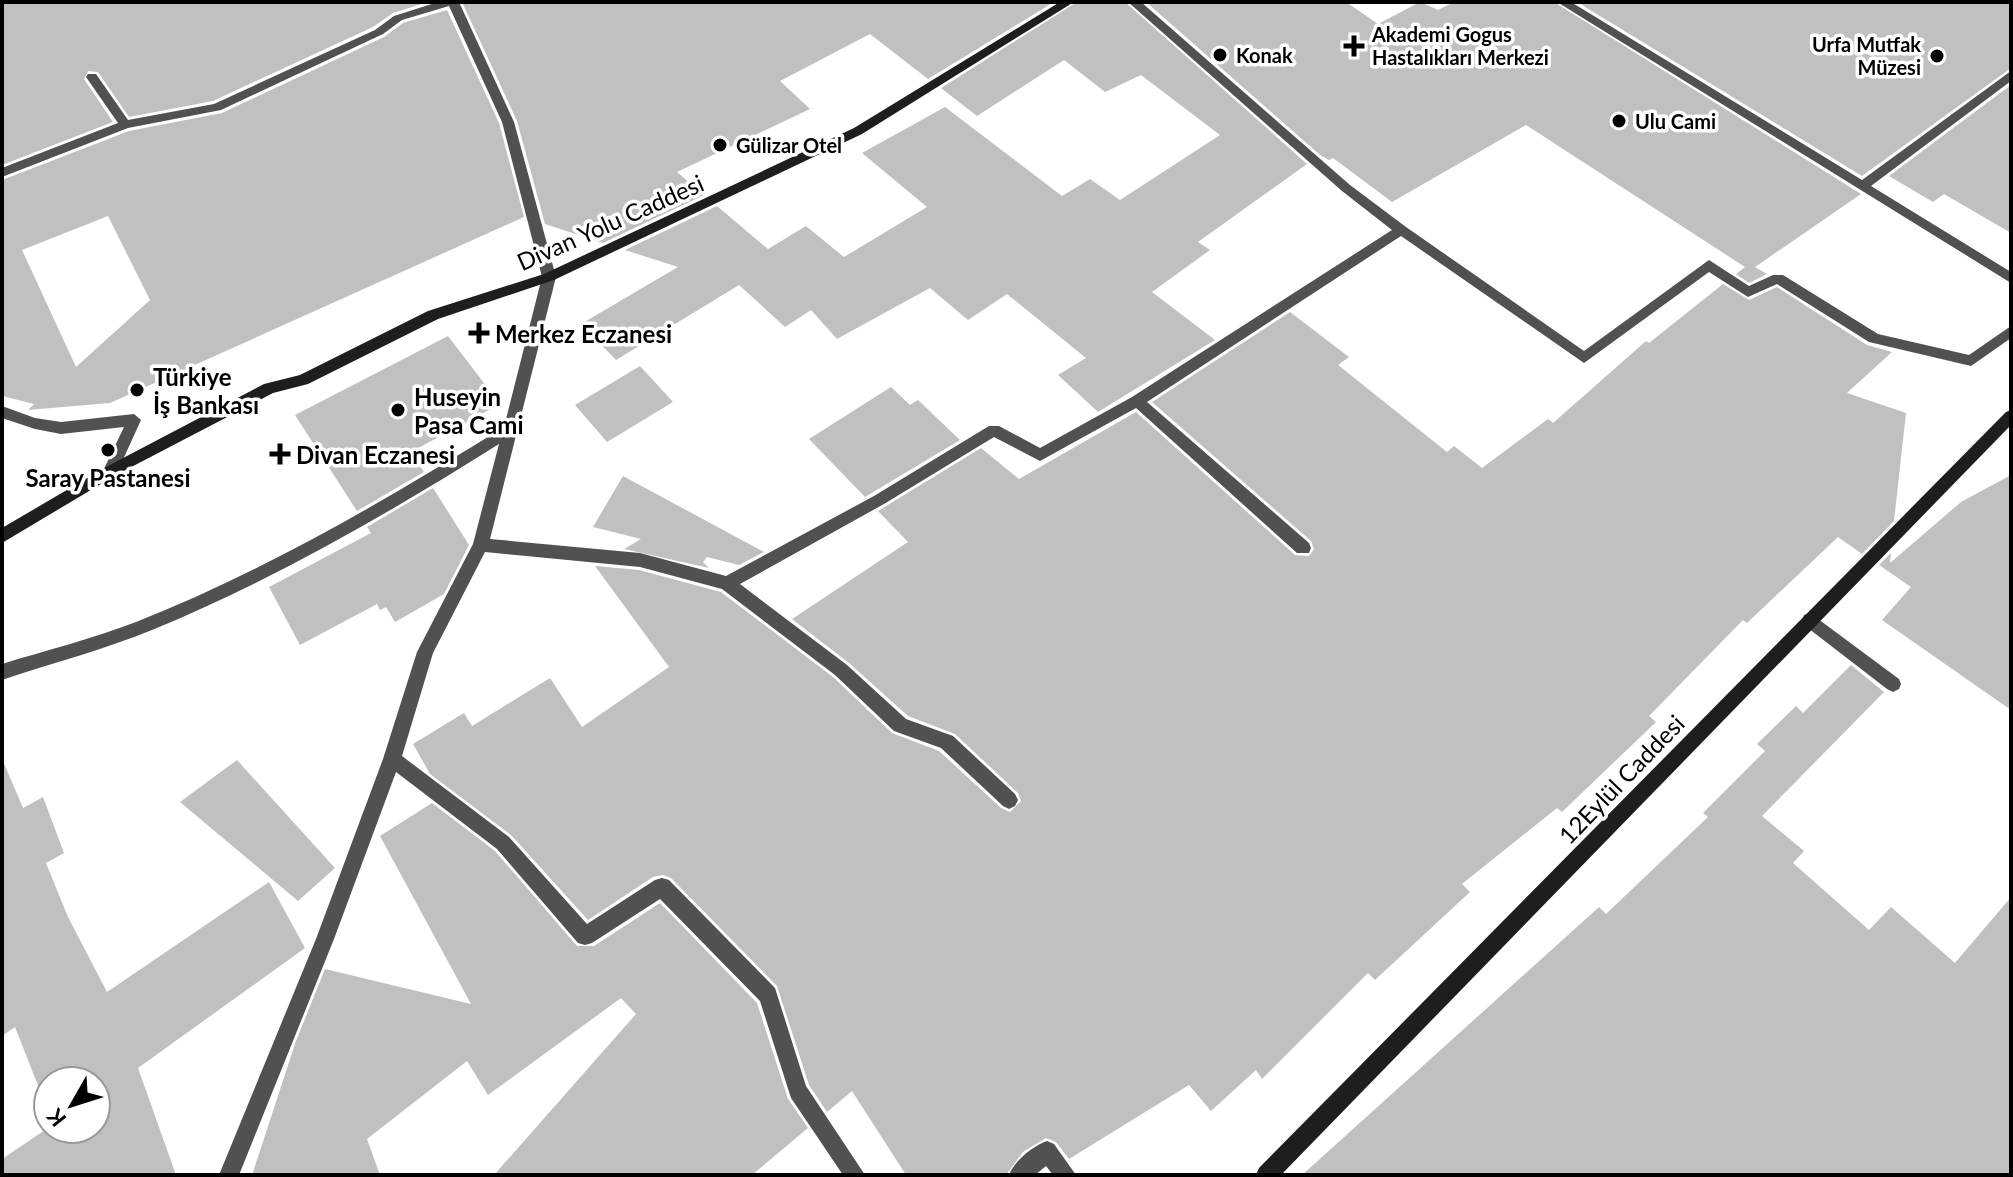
<svg xmlns="http://www.w3.org/2000/svg" width="2013" height="1177" viewBox="0 0 2013 1177" font-family="Lato,sans-serif">
<style>
.building{fill:#c0c0c0;fill-rule:evenodd}
.lines{fill:none;stroke-linecap:round;stroke-linejoin:round}
.street{fill:#515151;fill-rule:evenodd}
.secondary{fill:#1e1e1e;fill-rule:evenodd}
.poi-dot{fill:#000;stroke:#fff;stroke-width:3}
.labels{text-anchor:middle;dominant-baseline:central;stroke-width:7;stroke-linejoin:round;paint-order:stroke}
.far-poi-label{font-size:20px;font-weight:bold;fill:#000;stroke:#fff;text-anchor:start}
.street-label{font-size:24px;fill:#000;stroke:#fff}
.poi-label{font-size:24px;font-weight:bold;fill:#000;stroke:#fff;text-anchor:start}
</style>
<rect width="100%" height="100%" fill="#fff"/>
<g class="building">
<path d="M 2,2 L 428,2 L 393,13 L 373,27 L 213,101 L 129,117 L 98,72 L 88,71 L 84,79 L 113,122 L 2,165 Z"/>
<path d="M 462,2 L 1054,2 L 928,79 L 870,34 L 780,81 L 810,109 L 677,172 L 704,195 L 603,243 L 545,224 L 517,121 Z"/>
<path d="M 1077,2 L 1125,2 L 1307,164 L 1198,242 L 1210,250 L 1152,292 L 1215,340 L 1098,412 L 1058,375 L 1086,358 L 1007,294 L 968,320 L 930,288 L 837,339 L 811,310 L 785,327 L 739,285 L 616,360 L 581,324 L 678,267 L 625,250 L 717,206 L 768,249 L 806,226 L 844,257 L 927,207 L 862,153 L 945,107 L 1062,196 L 1090,179 L 1120,200 L 1220,135 L 1141,75 L 1105,92 L 1064,60 L 977,116 L 941,88 Z"/>
<path d="M 1146,2 L 1346,2 L 1378,24 L 1420,2 L 1438,10 L 1454,2 L 1554,2 L 1861,194 L 1755,267 L 1767,274 L 1749,283 L 1736,274 L 1745,267 L 1526,125 L 1392,202 L 1333,158 L 1329,160 L 1320,155 Z"/>
<path d="M 1577,2 L 2011,2 L 2011,68 L 1862,176 Z"/>
<path d="M 447,10 L 499,123 L 524,217 L 110,403 L 28,410 L 34,404 L 2,396 L 2,180 L 129,131 L 222,113 L 384,37 L 403,23 ZM 108,216 L 150,300 L 76,367 L 22,250 Z"/>
<path d="M 2011,85 L 2011,233 L 1944,194 L 1933,202 L 1889,176 Z"/>
<path d="M 1723,284 L 1749,300 L 1777,287 L 1867,345 L 1892,352 L 1847,393 L 1906,413 L 1894,521 L 1862,554 L 1838,537 L 1747,623 L 1743,620 L 1649,716 L 1656,722 L 1562,812 L 1557,808 L 1462,884 L 1470,892 L 1375,980 L 1368,973 L 1262,1079 L 1256,1070 L 1211,1111 L 1189,1085 L 1069,1159 L 1056,1142 L 1046,1138 L 1023,1152 L 1006,1175 L 906,1175 L 852,1091 L 827,1112 L 809,1085 L 777,986 L 671,878 L 663,875 L 653,877 L 588,920 L 511,835 L 430,774 L 413,744 L 464,713 L 472,726 L 550,678 L 582,727 L 669,667 L 595,566 L 639,570 L 721,592 L 833,677 L 892,733 L 939,751 L 1001,808 L 1010,812 L 1021,801 L 1018,793 L 955,734 L 908,716 L 849,663 L 792,619 L 908,542 L 878,511 L 981,448 L 1019,479 L 1136,412 L 1295,555 L 1309,556 L 1314,549 L 1311,541 L 1152,402 L 1290,312 L 1349,357 L 1338,365 L 1447,452 L 1454,446 L 1482,468 L 1548,419 L 1553,423 L 1646,341 L 1649,343 Z"/>
<path d="M 448,336 L 500,404 L 411,452 L 424,472 L 357,511 L 295,415 Z"/>
<path d="M 640,366 L 673,402 L 607,442 L 575,405 Z"/>
<path d="M 891,387 L 910,405 L 918,400 L 960,440 L 865,497 L 809,439 Z"/>
<path d="M 2011,475 L 2011,710 L 1882,620 L 1911,587 L 1879,565 L 1891,553 L 1890,563 L 1961,502 Z"/>
<path d="M 623,476 L 764,552 L 739,565 L 707,557 L 703,562 L 709,568 L 624,549 L 641,539 L 593,527 Z"/>
<path d="M 433,488 L 469,545 L 444,594 L 395,622 L 386,607 L 380,610 L 377,604 L 300,645 L 269,587 L 371,533 L 367,527 Z"/>
<path d="M 1851,665 L 1884,692 L 1762,816 L 1804,851 L 1793,863 L 1869,930 L 1891,907 L 1955,963 L 2011,897 L 2011,1175 L 1302,1175 L 1599,907 L 1606,914 L 1708,817 L 1703,813 L 1765,751 L 1757,744 L 1796,706 L 1803,713 Z"/>
<path d="M 237,760 L 335,868 L 298,901 L 180,802 Z"/>
<path d="M 3,761 L 23,808 L 43,797 L 64,853 L 46,863 L 68,917 L 107,992 L 269,882 L 305,948 L 138,1068 L 176,1175 L 2,1175 L 2,1159 L 48,1128 L 96,1129 L 96,1081 L 48,1081 L 48,1111 L 15,1027 L 2,1036 Z"/>
<path d="M 432,803 L 495,851 L 577,946 L 594,946 L 660,903 L 757,1003 L 788,1099 L 808,1128 L 752,1175 L 494,1175 L 636,1014 L 621,998 L 488,1095 L 467,1061 L 367,1139 L 380,1175 L 252,1175 L 296,1041 L 325,969 L 471,1004 L 380,836 Z"/>
</g>
<g class="lines">
<g class="street">
<path d="M 438,2 L 459,2 L 514,122 L 556,277 L 490,539 L 640,553 L 726,576 L 874,496 L 989,426 L 999,426 L 1040,448 L 1132,397 L 1392,230 L 1342,191 L 1128,2 L 1141,2 L 1350,185 L 1406,227 L 1584,351 L 1709,260 L 1749,286 L 1773,275 L 1783,275 L 1878,334 L 1969,355 L 2011,326 L 2011,338 L 1971,366 L 1869,342 L 1777,284 L 1748,297 L 1709,272 L 1584,363 L 1401,236 L 1147,402 L 1309,543 L 1311,548 L 1309,553 L 1297,553 L 1136,408 L 1040,461 L 994,437 L 884,504 L 740,584 L 847,665 L 906,719 L 953,736 L 1015,794 L 1018,800 L 1015,806 L 1009,809 L 1003,806 L 941,748 L 894,731 L 835,675 L 722,589 L 640,567 L 485,552 L 433,653 L 402,756 L 509,837 L 587,924 L 655,880 L 662,878 L 669,880 L 775,988 L 806,1086 L 865,1175 L 843,1175 L 791,1098 L 760,1001 L 660,899 L 592,943 L 585,945 L 578,943 L 497,849 L 396,772 L 334,939 L 239,1175 L 219,1175 L 316,939 L 383,759 L 417,652 L 473,544 L 499,444 C 388,514 273,580 152,630 C 103,650 52,663 2,680 L 2,664 C 47,650 92,639 136,622 C 265,571 386,500 504,427 L 542,277 L 502,122 L 449,6 L 402,20 L 383,34 L 221,110 L 128,128 L 2,177 L 2,168 L 118,123 L 86,77 L 88,74 L 96,74 L 128,120 L 214,104 L 375,30 L 394,16 Z"/>
<path d="M 1557,2 L 1571,2 L 1862,180 L 2011,71 L 2011,81 L 1871,186 L 2011,272 L 2011,283 Z"/>
<path d="M 2,406 L 35,418 L 61,422 L 134,414 L 141,420 L 116,475 L 111,477 L 103,471 L 124,427 L 61,434 L 35,429 L 2,418 Z"/>
<path d="M 1810,613 L 1899,679 L 1901,684 L 1899,689 L 1893,692 L 1887,689 L 1804,625 L 1802,620 L 1804,615 Z"/>
<path d="M 1047,1141 L 1054,1144 L 1076,1175 L 1053,1175 L 1046,1166 L 1035,1175 L 1009,1175 C 1014,1161 1033,1146 1047,1141 Z"/>
</g>
<g class="secondary">
<path d="M 1060,2 L 1074,2 L 862,134 L 554,280 L 438,319 L 308,384 L 273,393 L 116,475 L 2,543 L 2,528 L 106,467 L 264,384 L 300,375 L 428,311 L 544,274 L 854,128 Z"/>
<path d="M 2011,410 L 2011,425 L 1281,1175 L 1256,1175 L 1259,1168 L 2006,412 Z"/>
</g>
</g>
<g class="poi-dot">
<path d="M1350 34h8v8h8v8h-8v8h-8v-8h-8v-8h8z"/>
<circle cx="1220" cy="55" r="8"/>
<circle cx="1937" cy="56" r="8"/>
<circle cx="1619" cy="121" r="8"/>
<circle cx="720" cy="145" r="8"/>
<path d="M475 321h8v8h8v8h-8v8h-8v-8h-8v-8h8z"/>
<circle cx="137" cy="390" r="8"/>
<circle cx="398" cy="410" r="8"/>
<circle cx="108" cy="450" r="8"/>
<path d="M276 442h8v8h8v8h-8v8h-8v-8h-8v-8h8z"/>
</g>
<g class="labels">
<g class="far-poi-label">
<text x="1372" y="34">Akademi Gogus<tspan x="1372" dy="23">Hastalıkları Merkezi</tspan></text>
<text x="1921" y="44" text-anchor="end">Urfa Mutfak<tspan x="1921" dy="23">Müzesi</tspan></text>
<text x="1236" y="55">Konak</text>
<text x="1635" y="121">Ulu Cami</text>
<text x="736" y="145">Gülizar Otel</text>
</g>
<g class="street-label">
<text transform="translate(610 222) rotate(-24)">Divan Yolu Caddesi</text>
<text transform="translate(1621 779) rotate(-46)">12Eylül Caddesi</text>
</g>
<g class="poi-label">
<text x="495" y="333">Merkez Eczanesi</text>
<text x="153" y="376">Türkiye<tspan x="153" dy="28">İş Bankası</tspan></text>
<text x="414" y="396">Huseyin<tspan x="414" dy="28">Pasa Cami</tspan></text>
<text x="296" y="454">Divan Eczanesi</text>
<text x="108" y="477" text-anchor="middle">Saray Pastanesi</text>
</g>
</g>
<rect width="2013" height="1177" fill="none" stroke="#000000" stroke-width="8"/>
<g transform="translate(72 1105) rotate(231)"><circle r="38" fill="#ffffff" stroke="#999999" stroke-width="2"/>
<path d="M0-6L14 30L0 20L-14 30Z" fill="#000000"/>
<text y="-12" font-size="22" font-weight="bold" text-anchor="middle" fill="#000000">K</text>
</g>
</svg>
